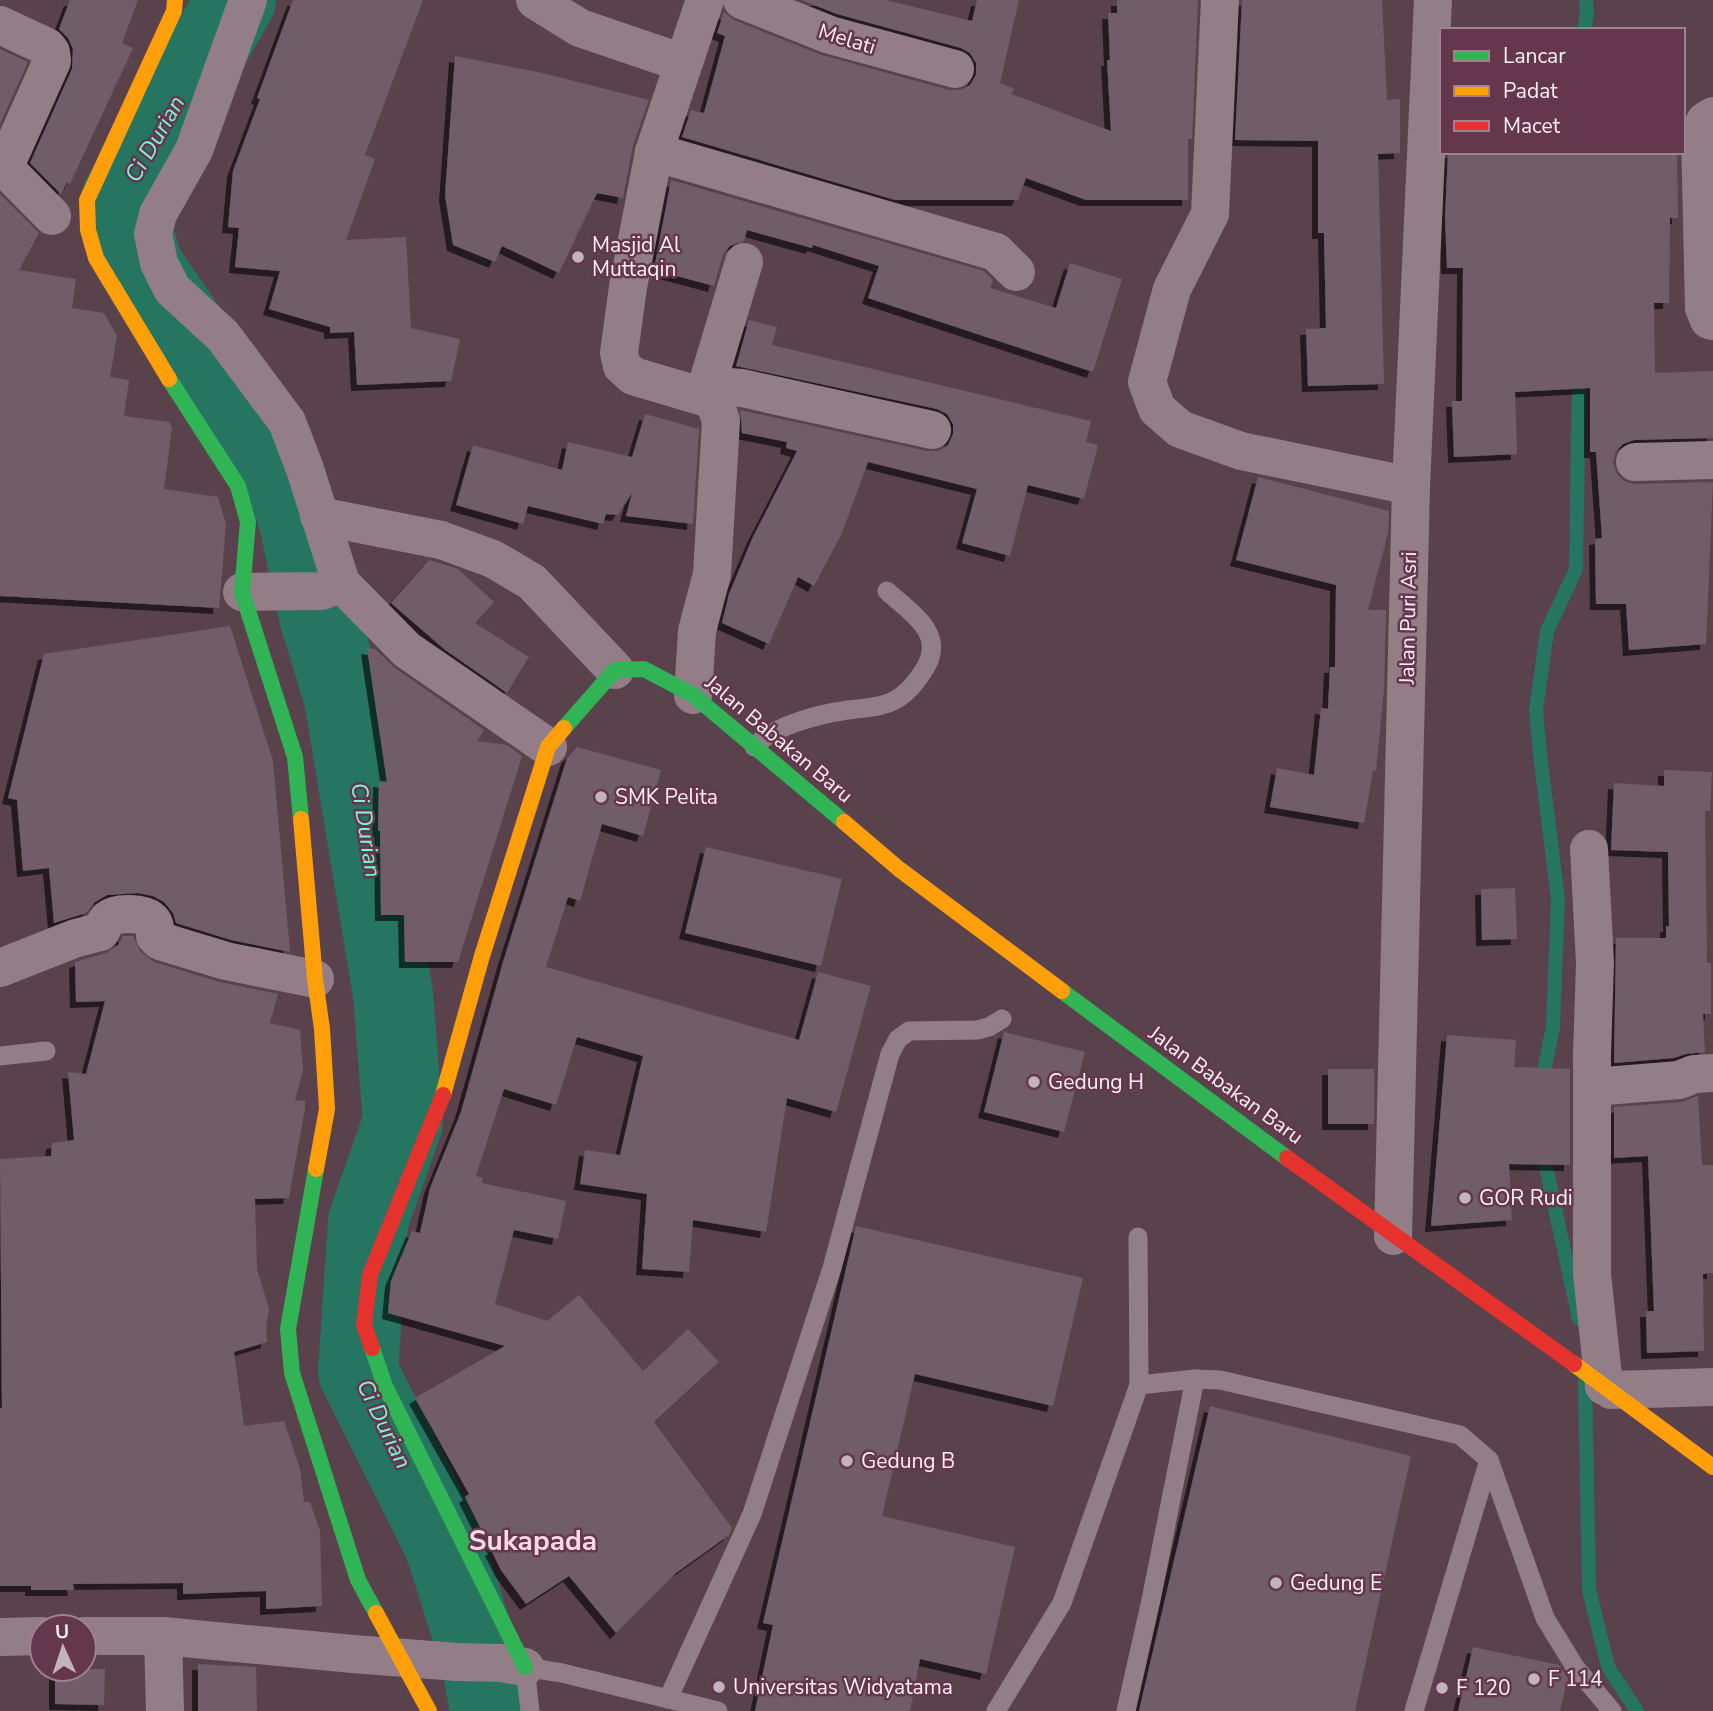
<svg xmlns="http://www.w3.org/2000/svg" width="1713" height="1711" viewBox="0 0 1713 1711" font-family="'Nunito Sans',sans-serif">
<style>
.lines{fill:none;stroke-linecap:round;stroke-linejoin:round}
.stream{stroke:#257560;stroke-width:14}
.river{stroke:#257560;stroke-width:80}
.building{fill:#6f5d68;filter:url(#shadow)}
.lane{stroke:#937e88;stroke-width:19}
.street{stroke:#937e88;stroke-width:38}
.fast{stroke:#30b455;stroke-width:16}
.slow{stroke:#ff9f0a;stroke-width:16}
.jam{stroke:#e5322d;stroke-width:16}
.poi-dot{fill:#c3b3ba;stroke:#64374c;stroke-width:2.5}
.labels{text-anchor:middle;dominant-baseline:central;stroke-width:5;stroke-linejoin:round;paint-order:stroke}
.street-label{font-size:21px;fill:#fcf0f5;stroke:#64374c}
.poi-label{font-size:21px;fill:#fcf0f5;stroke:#64374c;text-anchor:start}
.water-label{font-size:23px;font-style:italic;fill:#7ef5d1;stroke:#64374c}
.district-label{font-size:28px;font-weight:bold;fill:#fad8e6;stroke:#64374c}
</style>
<defs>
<filter id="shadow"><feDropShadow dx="-6" dy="6" stdDeviation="0" flood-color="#0009"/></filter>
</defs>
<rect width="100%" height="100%" fill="#5a424d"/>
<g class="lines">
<g class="stream">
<path d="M 1584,30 L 1587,14 L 1586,0"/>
<path d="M 1541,1086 L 1553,1027 L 1558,899 L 1540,754 L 1536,710 L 1547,631 L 1576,569 L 1579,370"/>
<path d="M 1542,1148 L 1579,1319"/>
<path d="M 1585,1378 L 1589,1590 L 1608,1667 L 1637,1711"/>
</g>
<path class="river" d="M 236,0 L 122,197 L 144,268 L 260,435 L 285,478 L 299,522 L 319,616 L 344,698 L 393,994 L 403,1122 L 368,1221 L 358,1372 L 444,1544 L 481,1660 L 490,1711"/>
</g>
<g class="building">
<path d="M 70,0 L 138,0 L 122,43 L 133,48 L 70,184 L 67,182 L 61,194 L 30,163 L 72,69 L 73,49 L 68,38 L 59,29 Z"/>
<path d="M 293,0 L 423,0 L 365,155 L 375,159 L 346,240 L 406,237 L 411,328 L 460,339 L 451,381 L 357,385 L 354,332 L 330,333 L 330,327 L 269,309 L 280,271 L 235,267 L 239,228 L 228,227 L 233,171 L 260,99 L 257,98 Z"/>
<path d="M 801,0 L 886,0 L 972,21 L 977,0 L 1019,0 L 1000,83 L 1014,89 L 1011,94 L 1111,131 L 1107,60 L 1110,60 L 1108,13 L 1117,13 L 1117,0 L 1198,0 L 1192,139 L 1188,139 L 1188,200 L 1086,200 L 1026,178 L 1018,200 L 895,200 L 682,137 L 691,110 L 704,113 L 725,36 L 717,33 L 724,12 L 734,20 L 822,55 L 949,90 L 961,90 L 970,85 L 976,75 L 976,63 L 970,53 L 961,48 L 837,14 Z"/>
<path d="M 1242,0 L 1382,0 L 1387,100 L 1400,99 L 1400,153 L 1378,154 L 1384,384 L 1308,386 L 1306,329 L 1326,328 L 1324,233 L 1318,233 L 1318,141 L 1235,140 Z"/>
<path d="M 0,49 L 28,62 L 0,124 Z"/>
<path d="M 455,56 L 538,72 L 649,100 L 633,145 L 623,198 L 597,193 L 559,273 L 502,246 L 495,262 L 453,245 L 445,195 Z"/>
<path d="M 1448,152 L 1677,152 L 1678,218 L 1670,218 L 1669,303 L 1654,303 L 1655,373 L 1713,371 L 1713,438 L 1634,440 L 1623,444 L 1616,451 L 1613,463 L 1617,474 L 1624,481 L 1635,484 L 1713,482 L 1706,644 L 1629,650 L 1626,604 L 1596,604 L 1595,539 L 1602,538 L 1596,452 L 1590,452 L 1590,388 L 1515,392 L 1517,454 L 1454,457 L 1452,401 L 1462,401 L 1463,268 L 1447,268 L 1445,218 Z"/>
<path d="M 671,180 L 984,271 L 993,280 L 990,288 L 1056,308 L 1070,263 L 1122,279 L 1093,372 L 868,298 L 879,266 L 813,245 L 812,248 L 747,230 L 744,241 L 730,246 L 723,255 L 714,286 L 654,270 Z"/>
<path d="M 0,194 L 39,233 L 19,270 L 76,279 L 72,308 L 104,313 L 117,336 L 110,377 L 129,380 L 124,416 L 169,422 L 172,428 L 164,489 L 218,497 L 226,524 L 219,608 L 0,596 Z"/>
<path d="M 749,320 L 777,327 L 772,345 L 1091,421 L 1086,442 L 1098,445 L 1084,499 L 1028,485 L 1010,556 L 962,543 L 977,489 L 868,462 L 842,533 L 814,586 L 798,577 L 769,644 L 722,623 L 729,594 L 752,539 L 797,451 L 786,448 L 787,442 L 742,433 L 740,410 L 927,451 L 938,451 L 948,445 L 953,434 L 953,424 L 947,414 L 937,409 L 736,366 Z"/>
<path d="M 645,414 L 699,429 L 693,524 L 626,516 L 632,493 L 618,515 L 606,514 L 603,524 L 528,506 L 523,524 L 456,505 L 473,445 L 562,470 L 568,442 L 632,457 Z"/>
<path d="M 1258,477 L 1389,511 L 1388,533 L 1368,610 L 1386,610 L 1384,690 L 1376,771 L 1373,771 L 1364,823 L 1270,807 L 1277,768 L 1314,775 L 1321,708 L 1328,709 L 1330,667 L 1335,667 L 1336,585 L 1236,560 Z"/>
<path d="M 429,560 L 458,569 L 494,602 L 475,623 L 529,657 L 507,693 L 444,649 L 391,603 Z"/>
<path d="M 230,626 L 273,761 L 290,952 L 231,940 L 176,923 L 173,913 L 164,902 L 153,896 L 138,893 L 107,895 L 95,902 L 86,913 L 54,923 L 49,868 L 23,871 L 17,800 L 8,798 L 44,654 Z"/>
<path d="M 367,648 L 375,649 L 395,668 L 484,730 L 477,741 L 507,745 L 522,756 L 458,962 L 405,962 L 404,915 L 381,915 L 380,831 L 378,831 L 379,781 L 387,782 Z"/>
<path d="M 577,747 L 661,770 L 643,836 L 602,824 L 580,901 L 568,897 L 546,967 L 799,1040 L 818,972 L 871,986 L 836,1112 L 787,1098 L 766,1232 L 693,1220 L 689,1272 L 642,1269 L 647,1194 L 580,1184 L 585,1150 L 620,1155 L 643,1056 L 577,1037 L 556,1105 L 504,1089 L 476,1176 L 483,1178 L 482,1183 L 566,1201 L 558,1239 L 514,1230 L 495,1304 L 547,1321 L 579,1295 L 643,1371 L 688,1329 L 719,1362 L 654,1422 L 732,1528 L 729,1535 L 676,1573 L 616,1633 L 569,1576 L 526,1604 L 501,1570 L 491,1550 L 494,1548 L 485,1537 L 465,1497 L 469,1494 L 415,1398 L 505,1346 L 388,1313 L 391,1281 L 412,1231 L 420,1233 L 430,1188 L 461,1112 L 503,962 L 567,758 Z"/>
<path d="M 1664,770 L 1712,772 L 1710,811 L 1705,811 L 1707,963 L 1711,963 L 1711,1014 L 1703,1014 L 1705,1052 L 1686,1054 L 1674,1058 L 1614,1063 L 1616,938 L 1666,938 L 1666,926 L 1669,926 L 1668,852 L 1611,850 L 1614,783 L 1664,786 Z"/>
<path d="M 706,847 L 842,879 L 821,966 L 685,933 Z"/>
<path d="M 1515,888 L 1517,939 L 1482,940 L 1481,889 Z"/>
<path d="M 123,936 L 133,936 L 140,951 L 154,962 L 220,982 L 278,994 L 270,1023 L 300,1030 L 303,1071 L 295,1100 L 305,1101 L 305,1108 L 289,1198 L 255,1199 L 257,1269 L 269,1309 L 266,1326 L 267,1342 L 234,1352 L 244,1426 L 284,1421 L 300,1469 L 304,1502 L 310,1502 L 320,1531 L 322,1606 L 266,1609 L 266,1591 L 183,1594 L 183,1583 L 73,1584 L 74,1590 L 31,1590 L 31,1586 L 0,1586 L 0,1408 L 2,1408 L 0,1159 L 51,1156 L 52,1143 L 74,1140 L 68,1072 L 86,1074 L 105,1001 L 76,1002 L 75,962 L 106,953 L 118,945 Z"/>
<path d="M 1004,1032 L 1085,1052 L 1064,1132 L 984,1112 Z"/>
<path d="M 1447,1035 L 1516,1040 L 1514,1067 L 1570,1069 L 1570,1165 L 1509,1164 L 1512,1220 L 1431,1226 Z"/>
<rect x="1328" y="1069" width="46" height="55"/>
<path d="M 1698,1096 L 1702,1165 L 1713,1165 L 1713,1273 L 1703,1274 L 1704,1351 L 1647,1353 L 1646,1311 L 1654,1311 L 1648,1156 L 1614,1158 L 1614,1107 L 1681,1102 Z"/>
<path d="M 856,1226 L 1083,1278 L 1053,1406 L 915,1374 L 882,1516 L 1015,1547 L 986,1674 L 920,1659 L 910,1711 L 755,1711 L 773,1625 L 763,1623 Z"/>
<path d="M 1210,1406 L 1411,1456 L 1355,1711 L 1139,1711 Z"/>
<path d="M 1473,1647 L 1559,1665 L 1568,1678 L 1560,1711 L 1458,1711 Z"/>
<path d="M 198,1664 L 256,1667 L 257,1711 L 198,1711 Z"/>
<path d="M 55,1669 L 105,1669 L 104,1705 L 55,1704 Z"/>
</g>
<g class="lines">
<g class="lane">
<path d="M 754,747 C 774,725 820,714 848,710 C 864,708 887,707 900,697 C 909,691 916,682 922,673 C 949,635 913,615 887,591"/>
<path d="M 0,1056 L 46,1051"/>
<path d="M 1138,1237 L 1139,1385"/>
<path d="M 668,1699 L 752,1514 L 832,1268 L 890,1054 L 898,1039 L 909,1031 L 977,1030 L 989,1027 L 1002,1019"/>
<path d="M 530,1711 L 525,1667 L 562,1673 L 718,1711"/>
<path d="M 996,1711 L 1062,1603 L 1139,1385 L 1195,1379 L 1220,1380 L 1460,1435 L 1489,1460 L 1545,1618 L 1575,1667 L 1612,1711"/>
<path d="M 1126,1711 L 1151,1600 L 1195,1379"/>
<path d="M 1414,1711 L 1489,1460"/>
</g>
<g class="street">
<path d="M 248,0 L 194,150 L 158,214 L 153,234 L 159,263 L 172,289 L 223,336 L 287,422 L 305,469 L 341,583"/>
<path d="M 535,0 L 580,28 L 683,63"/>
<path d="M 742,0 L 830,35 L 955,69"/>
<path d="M 1220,0 L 1210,214 L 1172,289 L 1147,382 L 1157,409 L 1180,429 L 1241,451 L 1411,486"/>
<path d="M 0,25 L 47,47 L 51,52 L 52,61 L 5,166"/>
<path d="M 1713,116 L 1705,121 L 1700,133 L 1704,308 L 1709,320 L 1713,321"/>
<path d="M 654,152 L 996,252 L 1016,272"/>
<path d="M 0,163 L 52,216"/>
<path d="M 718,390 L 729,387 L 742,388 L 932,430"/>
<path d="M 714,400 L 718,390 L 712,386 L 710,375 L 744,262"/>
<path d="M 1635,462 L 1713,460"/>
<path d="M 319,516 L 441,540 L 493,559 L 532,582 L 615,670"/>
<path d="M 242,592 L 322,591 L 341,583 L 407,650 L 548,747"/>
<path d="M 693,695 L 697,631 L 712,574 L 721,421 L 714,400 L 633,376 L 622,366 L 619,353 L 628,287 L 654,152 L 705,0"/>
<path d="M 1589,849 L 1595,963 L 1592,1055 L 1592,1274 L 1604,1386"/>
<path d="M 0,968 L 76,938 L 100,932 C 103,928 105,921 110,918 C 117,912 143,913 150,919 C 156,923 155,929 155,936 L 160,941 L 226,961 L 315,979"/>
<path d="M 1593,1087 L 1679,1080 L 1694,1074 L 1713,1073"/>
<path d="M 1393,1236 L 1411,486 L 1433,0"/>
<path d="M 1611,1390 L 1713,1387"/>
<path d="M 84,1636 L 163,1636 L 353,1654 L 457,1662 L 501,1663 L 525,1667"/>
<path d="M 163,1636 L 165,1711"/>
<path d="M 0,1637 L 42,1636"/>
</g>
<g class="fast">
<path d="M 169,379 L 238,486 L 248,522 L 242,592 L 295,757 L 301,819"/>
<path d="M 564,728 L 615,670 L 644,669 L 693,695 L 844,822"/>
<path d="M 1062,991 L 1287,1158"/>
<path d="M 316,1169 L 288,1329 L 292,1373 L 358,1580 L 376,1613"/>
<path d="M 372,1348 L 385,1386 L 525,1667"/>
</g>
<g class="slow">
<path d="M 169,379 L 96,258 L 88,230 L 87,200 L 174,11 L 175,0"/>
<path d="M 301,819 L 315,979 L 322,1029 L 327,1109 L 316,1169"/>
<path d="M 844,822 L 899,869 L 1062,991"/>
<path d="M 443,1095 L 482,956 L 548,747 L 564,728"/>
<path d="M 1574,1364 L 1713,1467"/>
<path d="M 376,1613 L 429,1711"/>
</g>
<g class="jam">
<path d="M 1287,1158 L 1574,1364"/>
<path d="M 372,1348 L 364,1325 L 370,1275 L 443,1095"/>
</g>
</g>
<g class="poi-dot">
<circle cx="578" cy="257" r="7"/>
<circle cx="601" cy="797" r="7"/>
<circle cx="1034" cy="1082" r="7"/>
<circle cx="1465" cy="1198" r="7"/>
<circle cx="847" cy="1461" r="7"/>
<circle cx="1276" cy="1583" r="7"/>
<circle cx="1534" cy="1679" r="7"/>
<circle cx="719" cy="1687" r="7"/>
<circle cx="1442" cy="1688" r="7"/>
</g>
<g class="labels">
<g class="street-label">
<text transform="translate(847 39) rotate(17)">Melati</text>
<text transform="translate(1408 618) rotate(-89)">Jalan Puri Asri</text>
<text transform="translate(779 739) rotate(40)">Jalan Babakan Baru</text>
<text transform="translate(1226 1085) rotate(36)">Jalan Babakan Baru</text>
</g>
<g class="poi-label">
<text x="592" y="245">Masjid Al<tspan x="592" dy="24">Muttaqin</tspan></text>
<text x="615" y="797">SMK Pelita</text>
<text x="1048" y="1082">Gedung H</text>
<text x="1479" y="1198">GOR Rudi</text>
<text x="861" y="1461">Gedung B</text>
<text x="1290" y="1583">Gedung E</text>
<text x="1548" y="1679">F 114</text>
<text x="733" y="1687">Universitas Widyatama</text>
<text x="1456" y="1688">F 120</text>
</g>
<g class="water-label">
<text transform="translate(155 139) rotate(-60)">Ci Durian</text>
<text transform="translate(366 830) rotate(81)">Ci Durian</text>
<text transform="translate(384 1424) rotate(64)">Ci Durian</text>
</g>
<g class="district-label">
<text x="533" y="1541">Sukapada</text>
</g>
</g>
<rect x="1440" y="28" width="245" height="126" fill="#64374c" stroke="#a18190" stroke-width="2"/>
<rect x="1454" y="51" width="35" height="10" fill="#30b455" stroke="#a18190" stroke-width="2"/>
<text x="1503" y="63" font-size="21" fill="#fcf0f5">Lancar</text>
<rect x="1454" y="86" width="35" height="10" fill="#ff9f0a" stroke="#a18190" stroke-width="2"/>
<text x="1503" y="98" font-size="21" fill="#fcf0f5">Padat</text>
<rect x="1454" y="121" width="35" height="10" fill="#e5322d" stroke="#a18190" stroke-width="2"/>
<text x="1503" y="133" font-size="21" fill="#fcf0f5">Macet</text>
<g transform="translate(63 1648) rotate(357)"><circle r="33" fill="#64374c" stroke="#a18190" stroke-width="2"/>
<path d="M0-5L12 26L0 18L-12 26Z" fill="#c3b3ba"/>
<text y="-10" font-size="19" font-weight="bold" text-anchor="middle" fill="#fcf0f5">U</text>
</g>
</svg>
